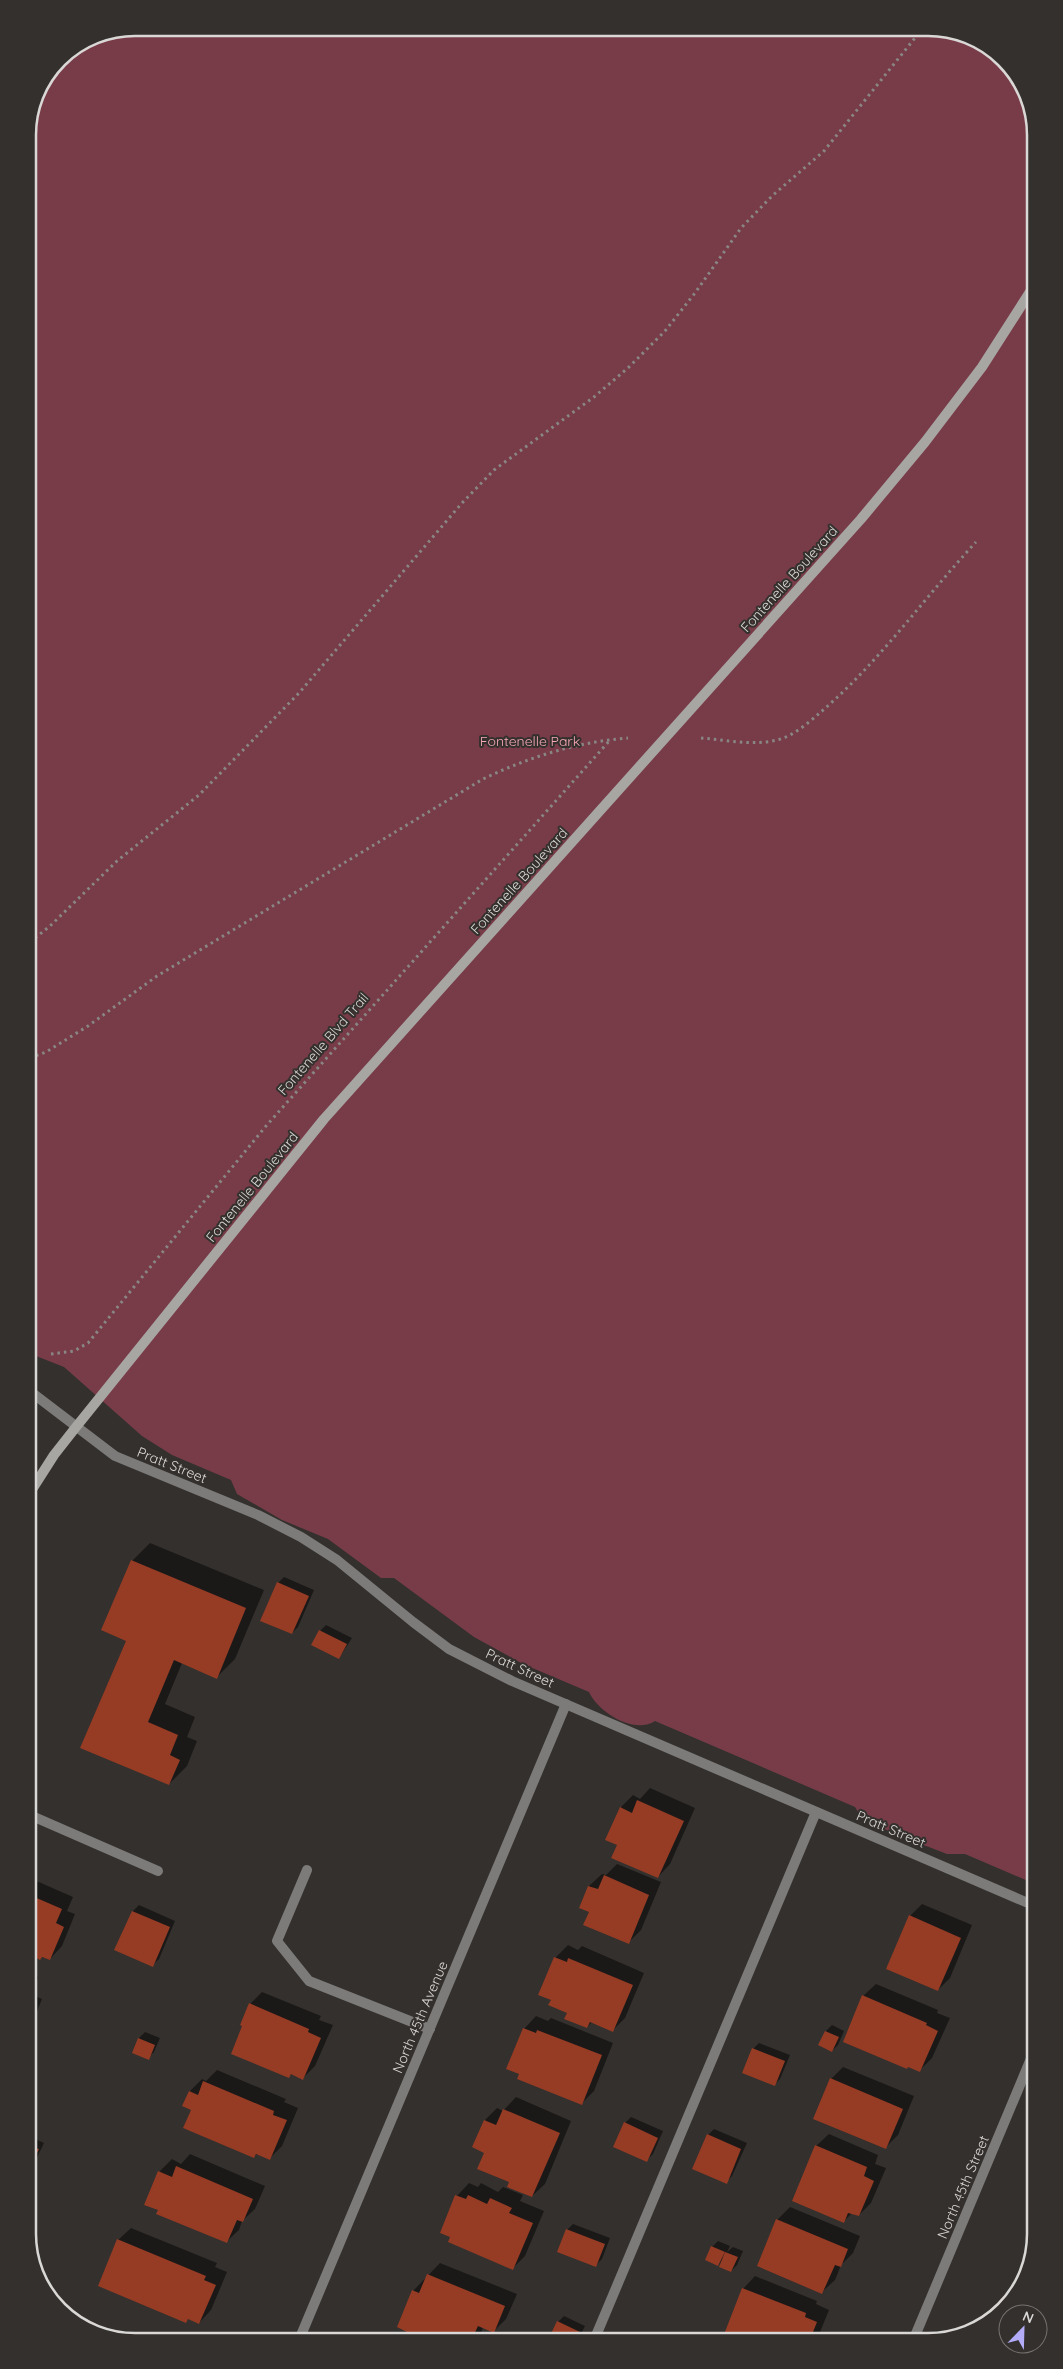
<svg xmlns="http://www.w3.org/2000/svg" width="1063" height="2369" viewBox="0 0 1063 2369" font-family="Quicksand,sans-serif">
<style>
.green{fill:#783c48}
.shadow{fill:#0007}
.building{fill:#963b24}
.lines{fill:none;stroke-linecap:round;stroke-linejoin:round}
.path{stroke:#898684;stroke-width:3;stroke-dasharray:2.5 4;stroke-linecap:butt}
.service{stroke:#7c7b7a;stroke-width:10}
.minor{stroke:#7c7b7a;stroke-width:10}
.secondary{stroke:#a7a6a3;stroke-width:10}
.labels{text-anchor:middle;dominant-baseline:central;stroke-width:4;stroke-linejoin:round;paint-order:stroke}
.street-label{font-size:14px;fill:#dad8d6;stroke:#33302d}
.park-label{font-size:14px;fill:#f8a9b6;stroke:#33302d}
.rim{fill:none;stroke:#dad8d6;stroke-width:2.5}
</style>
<rect width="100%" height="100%" fill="#33302d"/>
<path class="green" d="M 135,28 L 935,28 L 993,50 L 1030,100 L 1035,1884 L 965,1854 L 947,1854 L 890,1832 L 860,1815 L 855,1807 L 655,1721 C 634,1735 598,1712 589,1692 L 523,1664 L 474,1637 L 394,1578 L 381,1578 L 328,1539 L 282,1520 L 237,1494 L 231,1480 L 172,1455 L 142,1436 L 64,1367 L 31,1354 L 28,129 L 38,88 L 59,59 L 94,36 Z"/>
<g class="shadow">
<path d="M 150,1543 L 264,1590 L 235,1659 L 217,1677 L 182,1663 L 165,1704 L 195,1717 L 187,1737 L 197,1741 L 187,1766 L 169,1784 L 82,1747 L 127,1640 L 132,1561 Z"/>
<path d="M 284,1577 L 314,1590 L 298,1627 L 292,1633 L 278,1583 Z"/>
<path d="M 326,1625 L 352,1638 L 339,1658 L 320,1631 Z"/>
<path d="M 650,1788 L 695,1808 L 670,1864 L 658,1877 L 619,1844 L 621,1807 L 633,1795 L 640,1799 Z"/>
<path d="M 617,1864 L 661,1882 L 641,1930 L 629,1942 L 591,1911 L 589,1886 L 602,1874 L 606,1875 Z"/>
<path d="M 32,1879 L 73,1897 L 67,1911 L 75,1914 L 62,1946 L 50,1959 L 32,1955 Z"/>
<path d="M 922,1904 L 972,1925 L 950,1978 L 938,1990 L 910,1916 Z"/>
<path d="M 139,1905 L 175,1921 L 159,1959 L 153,1965 L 116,1950 L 133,1911 Z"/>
<path d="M 568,1945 L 578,1950 L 582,1946 L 644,1973 L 625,2018 L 612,2031 L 592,2022 L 587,2027 L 552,1999 L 555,1958 Z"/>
<path d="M 33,1975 L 38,1977 L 33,1990 Z"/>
<path d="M 876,1984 L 938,2010 L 937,2013 L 950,2018 L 932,2058 L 920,2070 L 863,1996 Z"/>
<path d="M 262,1992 L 321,2016 L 319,2020 L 333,2025 L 315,2066 L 303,2078 L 292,2073 L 289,2076 L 250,2004 Z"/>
<path d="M 33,1995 L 42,1999 L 33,2021 Z"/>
<path d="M 536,2016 L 548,2021 L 551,2018 L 613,2043 L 594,2091 L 581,2104 L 524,2029 Z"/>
<path d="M 832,2025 L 844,2031 L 838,2045 L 832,2051 L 820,2045 L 826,2031 Z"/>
<path d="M 145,2032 L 160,2038 L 154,2052 L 148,2058 L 134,2052 L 139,2038 Z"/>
<path d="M 759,2043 L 790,2055 L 780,2079 L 774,2085 L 753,2049 Z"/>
<path d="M 843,2067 L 914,2096 L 898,2135 L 886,2147 L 831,2079 Z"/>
<path d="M 217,2070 L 286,2099 L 284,2102 L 298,2108 L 282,2146 L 270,2158 L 258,2153 L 254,2157 L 193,2109 L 190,2091 L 202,2079 L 206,2081 Z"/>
<path d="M 516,2097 L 571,2121 L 545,2184 L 532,2196 L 510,2182 L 485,2120 L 497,2108 L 503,2111 Z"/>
<path d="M 631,2117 L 663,2131 L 653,2154 L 647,2160 L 625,2123 Z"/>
<path d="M 714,2129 L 747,2143 L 732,2176 L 726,2182 L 708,2135 Z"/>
<path d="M 829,2134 L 878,2155 L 875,2164 L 886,2168 L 871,2203 L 859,2215 L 852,2213 L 843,2222 L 816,2146 Z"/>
<path d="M 33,2138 L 44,2143 L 33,2166 Z"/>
<path d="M 190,2154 L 265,2186 L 255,2209 L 242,2221 L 239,2230 L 226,2242 L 159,2210 L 159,2172 L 172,2159 L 181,2164 Z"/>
<path d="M 469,2183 L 478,2187 L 481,2183 L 498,2192 L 503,2187 L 523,2195 L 520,2201 L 544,2211 L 525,2256 L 513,2268 L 457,2196 Z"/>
<path d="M 790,2207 L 860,2236 L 853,2253 L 841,2265 L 835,2280 L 822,2292 L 777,2220 Z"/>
<path d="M 573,2224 L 610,2238 L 602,2259 L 596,2265 L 567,2230 Z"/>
<path d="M 131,2228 L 217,2263 L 215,2267 L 227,2272 L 211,2310 L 199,2323 L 189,2318 L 186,2322 L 118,2240 Z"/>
<path d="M 718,2241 L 730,2246 L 727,2252 L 733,2247 L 743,2251 L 737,2265 L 731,2271 L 724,2259 L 718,2265 L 712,2247 Z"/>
<path d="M 440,2263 L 517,2294 L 506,2319 L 494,2331 L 483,2327 L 479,2339 L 419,2339 L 410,2335 L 413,2291 Z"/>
<path d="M 755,2276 L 817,2301 L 816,2304 L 829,2310 L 818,2337 L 724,2337 L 743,2289 Z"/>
<path d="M 564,2316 L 585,2326 L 579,2338 L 551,2338 L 558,2322 Z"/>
</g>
<g class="building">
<path d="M 131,1560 L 246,1608 L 217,1679 L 174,1660 L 148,1722 L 178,1735 L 170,1755 L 180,1760 L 169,1785 L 80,1748 L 126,1641 L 101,1630 Z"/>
<path d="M 277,1582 L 309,1596 L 292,1634 L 260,1621 Z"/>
<path d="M 319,1630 L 347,1644 L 339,1659 L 311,1645 Z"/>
<path d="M 637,1800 L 684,1821 L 658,1878 L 611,1858 L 617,1845 L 605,1840 L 620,1807 L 632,1813 Z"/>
<path d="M 604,1875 L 649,1895 L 629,1944 L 583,1925 L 589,1912 L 579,1908 L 588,1886 L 598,1889 Z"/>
<path d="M 32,1896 L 62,1909 L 56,1923 L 64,1927 L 50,1960 L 42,1957 L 40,1960 L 33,1956 Z"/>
<path d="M 132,1911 L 170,1927 L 153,1967 L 114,1950 Z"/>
<path d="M 909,1915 L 961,1938 L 938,1991 L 886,1969 Z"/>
<path d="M 554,1957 L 567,1962 L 568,1958 L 633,1985 L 613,2032 L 590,2022 L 587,2028 L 564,2019 L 567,2013 L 548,2005 L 551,2000 L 538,1995 Z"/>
<path d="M 862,1995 L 927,2023 L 926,2025 L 938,2031 L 920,2072 L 908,2067 L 907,2069 L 843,2042 Z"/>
<path d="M 249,2003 L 309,2029 L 308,2032 L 321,2038 L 303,2080 L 291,2074 L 289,2078 L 231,2054 L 242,2026 L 240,2025 Z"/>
<path d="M 523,2028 L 536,2033 L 537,2030 L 602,2055 L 582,2105 L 517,2079 L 519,2074 L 506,2069 Z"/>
<path d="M 825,2031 L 839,2037 L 832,2052 L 818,2045 Z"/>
<path d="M 138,2038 L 155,2045 L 149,2060 L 132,2053 Z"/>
<path d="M 752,2048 L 785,2061 L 775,2086 L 742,2073 Z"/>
<path d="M 830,2078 L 903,2109 L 886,2149 L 813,2119 Z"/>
<path d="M 203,2081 L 274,2111 L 273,2115 L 287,2120 L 270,2160 L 256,2154 L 254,2158 L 183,2128 L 191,2110 L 182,2106 L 189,2091 L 198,2095 Z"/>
<path d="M 503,2109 L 560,2133 L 532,2197 L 507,2187 L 509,2182 L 477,2169 L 484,2153 L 472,2147 L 484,2120 L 496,2125 Z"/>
<path d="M 624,2122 L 658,2138 L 647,2162 L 613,2147 Z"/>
<path d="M 707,2134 L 741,2149 L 727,2184 L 692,2169 Z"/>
<path d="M 815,2145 L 867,2167 L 864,2176 L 874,2181 L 859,2216 L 848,2213 L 844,2223 L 792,2201 Z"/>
<path d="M 33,2147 L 39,2149 L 33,2162 Z"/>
<path d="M 176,2166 L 253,2199 L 243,2222 L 237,2220 L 227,2243 L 156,2214 L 158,2210 L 144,2205 L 158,2171 L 172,2177 Z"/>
<path d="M 455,2195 L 466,2199 L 468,2195 L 487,2204 L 490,2198 L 512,2208 L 509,2213 L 533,2223 L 513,2270 L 448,2242 L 450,2237 L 440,2233 Z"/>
<path d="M 776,2219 L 848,2249 L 841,2267 L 835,2265 L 822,2294 L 757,2266 Z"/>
<path d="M 566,2229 L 605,2244 L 596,2267 L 557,2252 Z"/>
<path d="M 117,2239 L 206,2276 L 204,2280 L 216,2285 L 199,2324 L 188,2319 L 186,2323 L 98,2286 Z"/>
<path d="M 711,2246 L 725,2252 L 718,2266 L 705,2260 Z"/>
<path d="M 725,2252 L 738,2257 L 731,2272 L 719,2267 Z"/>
<path d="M 427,2274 L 505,2306 L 494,2333 L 478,2326 L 472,2339 L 416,2339 L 408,2336 L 409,2333 L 397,2327 L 412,2290 L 419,2293 Z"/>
<path d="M 742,2288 L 806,2313 L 805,2317 L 817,2322 L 811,2337 L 723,2337 Z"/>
<path d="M 557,2321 L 580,2332 L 577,2338 L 549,2338 Z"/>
</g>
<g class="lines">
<g class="path">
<path d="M 701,738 C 726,740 753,746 777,740 C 794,736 809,722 822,711 C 880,661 924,598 976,542"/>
<path d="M 30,942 L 50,926 L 117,861 L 199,795 L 299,693 L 462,503 L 494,470 L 594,397 L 629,367 L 665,331 L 695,293 L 741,228 L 772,196 L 824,151 L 923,28"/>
<path d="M 30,1058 L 46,1052 L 88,1026 L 157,976 L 483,779 C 529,757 577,742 628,738"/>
<path d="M 51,1354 L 74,1351 L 88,1343 L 266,1126 L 611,739"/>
</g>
<g class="service">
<path d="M 32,1816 L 158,1871"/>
<path d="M 307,1870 L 277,1941 L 309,1981 L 430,2029"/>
<path d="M 595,2338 L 816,1812"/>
</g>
<g class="minor">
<path d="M 31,1392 L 115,1456 L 258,1515 L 301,1537 L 337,1560 L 413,1622 L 449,1649 L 512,1681 L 1035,1906"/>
<path d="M 915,2336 L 1035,2049"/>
<path d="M 299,2340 L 566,1704"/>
</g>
<path class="secondary" d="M 31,1491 L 54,1455 L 76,1427 L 324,1119 L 861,519 L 925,442 L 982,367 L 1030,292"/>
</g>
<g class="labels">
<g class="street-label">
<text transform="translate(789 579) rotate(-48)">Fontenelle Boulevard</text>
<text transform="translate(519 881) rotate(-48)">Fontenelle Boulevard</text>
<text transform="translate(323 1044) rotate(-49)">Fontenelle Blvd Trail</text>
<text transform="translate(252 1187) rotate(-51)">Fontenelle Boulevard</text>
<text transform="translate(172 1465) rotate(22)">Pratt Street</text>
<text transform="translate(520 1668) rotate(25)">Pratt Street</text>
<text transform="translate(891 1829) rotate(23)">Pratt Street</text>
<text transform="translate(420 2017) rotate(-67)">North 45th Avenue</text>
<text transform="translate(963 2187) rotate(-67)">North 45th Street</text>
</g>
<g class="park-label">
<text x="530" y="741">Fontenelle Park</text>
</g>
</g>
<path d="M0 0H1063V2369H0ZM135 36H928A99 99 0 0 1 1027 135V2234A99 99 0 0 1 928 2333H135A99 99 0 0 1 36 2234V135A99 99 0 0 1 135 36Z" fill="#33302d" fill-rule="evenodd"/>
<path class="rim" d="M135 36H928A99 99 0 0 1 1027 135V2234A99 99 0 0 1 928 2333H135A99 99 0 0 1 36 2234V135A99 99 0 0 1 135 36Z"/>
<g transform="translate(1023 2329) rotate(23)"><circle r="24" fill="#33302d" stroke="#767371"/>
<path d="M0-4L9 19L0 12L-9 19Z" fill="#b3acf9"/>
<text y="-8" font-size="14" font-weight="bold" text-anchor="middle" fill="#dad8d6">N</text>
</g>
</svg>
